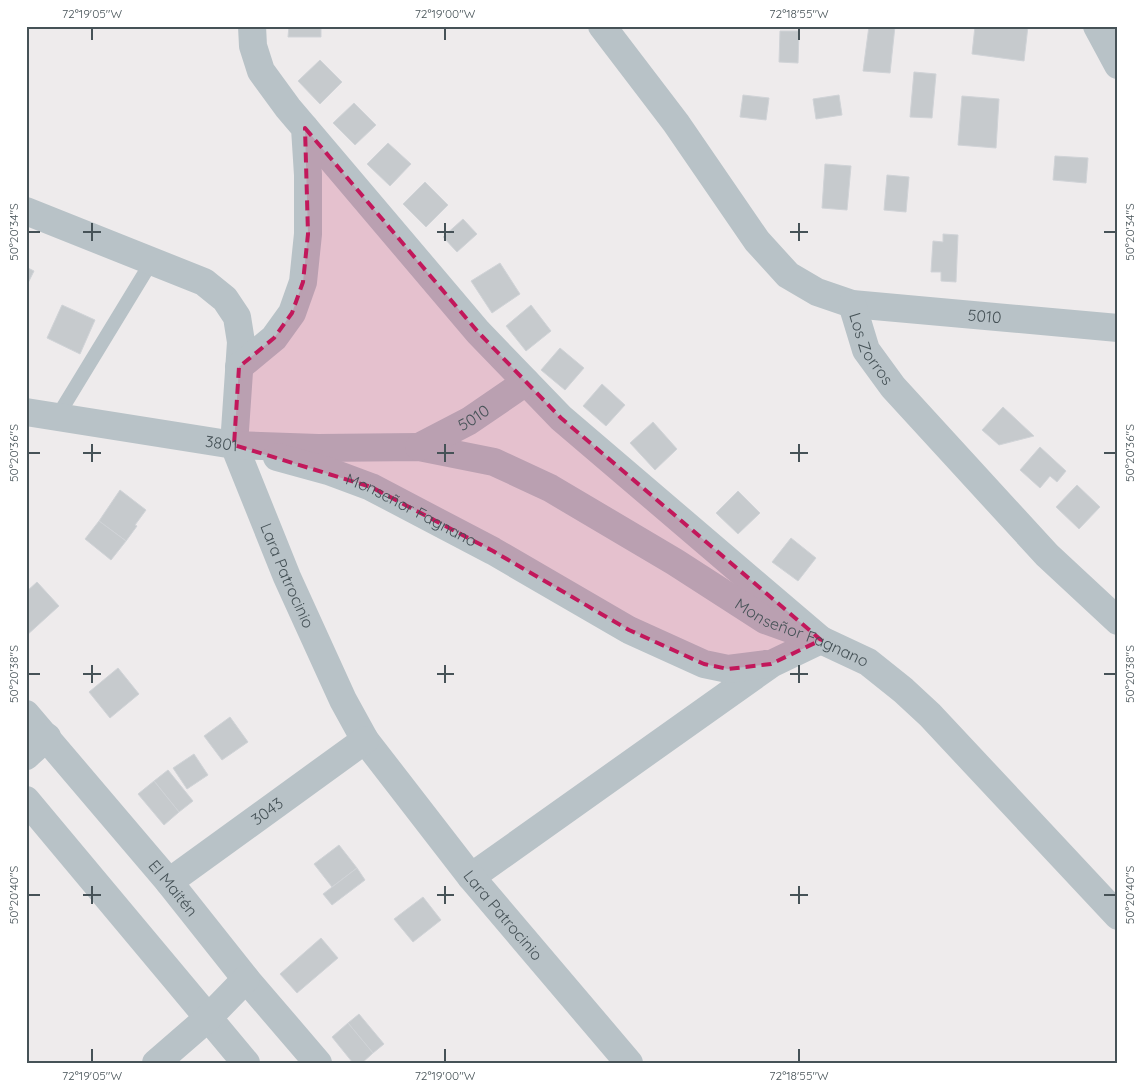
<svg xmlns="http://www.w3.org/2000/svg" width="1144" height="1089" viewBox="0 0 1144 1089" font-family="Quicksand,sans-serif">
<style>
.building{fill:#c6cacd;stroke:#d0d3d7}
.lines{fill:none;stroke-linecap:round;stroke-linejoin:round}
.service{stroke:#b8c2c7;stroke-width:14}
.minor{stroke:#b8c2c7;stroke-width:28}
.marked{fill:#c2185b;fill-opacity:0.2;stroke:#c2185b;stroke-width:4;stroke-dasharray:10 6;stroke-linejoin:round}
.ticks{fill:none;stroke:#465257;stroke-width:2}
.labels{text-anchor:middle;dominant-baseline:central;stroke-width:5;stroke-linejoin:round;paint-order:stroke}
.street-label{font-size:16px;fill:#465257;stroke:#fff}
.neatline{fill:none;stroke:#465257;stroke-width:2}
.ticks-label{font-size:12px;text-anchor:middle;fill:#465257}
</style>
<rect width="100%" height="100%" fill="#eeebec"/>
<g class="building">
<path d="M 289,26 L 321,26 L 321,37 L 288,37 Z"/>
<path d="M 869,26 L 895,26 L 890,73 L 863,71 Z"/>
<path d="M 975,26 L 1028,26 L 1024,61 L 972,54 Z"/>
<path d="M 780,31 L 799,31 L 798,63 L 779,62 Z"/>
<path d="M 320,60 L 342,82 L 320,104 L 298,81 Z"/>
<path d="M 914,72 L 936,74 L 932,118 L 910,117 Z"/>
<path d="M 743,95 L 769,98 L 766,120 L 740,117 Z"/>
<path d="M 839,95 L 842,115 L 816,119 L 813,99 Z"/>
<path d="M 962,96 L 999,99 L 996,148 L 958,145 Z"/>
<path d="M 354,103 L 376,125 L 355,145 L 333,123 Z"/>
<path d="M 388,143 L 411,164 L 390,186 L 367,164 Z"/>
<path d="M 1055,156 L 1088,158 L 1086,183 L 1053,180 Z"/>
<path d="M 825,164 L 851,166 L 847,210 L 822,208 Z"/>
<path d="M 887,175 L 909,177 L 906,212 L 884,210 Z"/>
<path d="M 425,182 L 448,205 L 426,227 L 403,204 Z"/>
<path d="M 463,219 L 477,234 L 457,252 L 443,237 Z"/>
<path d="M 943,234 L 958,235 L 956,282 L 941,281 L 941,272 L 931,272 L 933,241 L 943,242 Z"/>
<path d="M 500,263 L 520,294 L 492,313 L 471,281 Z"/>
<path d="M 26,267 L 34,271 L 26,287 Z"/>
<path d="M 62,305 L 95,320 L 80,354 L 47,338 Z"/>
<path d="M 531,305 L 551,331 L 526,351 L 506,326 Z"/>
<path d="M 560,348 L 584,368 L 565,390 L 541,370 Z"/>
<path d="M 602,384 L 625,405 L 606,426 L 583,406 Z"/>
<path d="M 1003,407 L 1034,436 L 999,445 L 982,430 Z"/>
<path d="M 653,422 L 677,449 L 655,470 L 630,443 Z"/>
<path d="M 1040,447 L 1066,471 L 1057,482 L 1050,476 L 1040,488 L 1020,470 Z"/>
<path d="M 1077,485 L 1100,507 L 1079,529 L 1056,507 Z"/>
<path d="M 120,490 L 146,510 L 135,525 L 137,526 L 126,541 L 99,521 Z"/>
<path d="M 738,491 L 760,513 L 738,534 L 716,513 Z"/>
<path d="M 99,521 L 126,541 L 111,560 L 85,539 Z"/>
<path d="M 791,538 L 816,558 L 798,581 L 772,562 Z"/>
<path d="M 37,582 L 59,606 L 26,636 L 26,592 Z"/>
<path d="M 118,668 L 139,694 L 110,718 L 89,692 Z"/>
<path d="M 230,717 L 248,742 L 222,760 L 204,736 Z"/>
<path d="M 194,754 L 208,775 L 187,789 L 173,768 Z"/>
<path d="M 168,770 L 193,801 L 179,812 L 154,781 Z"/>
<path d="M 154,781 L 179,812 L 164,825 L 138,794 Z"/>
<path d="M 339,845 L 357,868 L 332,887 L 314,864 Z"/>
<path d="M 357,868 L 365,880 L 332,905 L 323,894 Z"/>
<path d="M 423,897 L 441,920 L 413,942 L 394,919 Z"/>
<path d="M 321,938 L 338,958 L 297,993 L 280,974 Z"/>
<path d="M 359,1014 L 384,1044 L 373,1053 L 348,1023 Z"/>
<path d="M 348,1023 L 373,1053 L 362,1063 L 353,1063 L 332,1037 Z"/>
</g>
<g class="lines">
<path class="service" d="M 57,417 L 152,261"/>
<g class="minor">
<path id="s1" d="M 602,26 L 676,123 L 757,241 L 788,275 L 817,292 L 852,304 L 1118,328"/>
<path d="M 1097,26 L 1118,65"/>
<path d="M 305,128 L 478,332 L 561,418 L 821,640 L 771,664 L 471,877"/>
<path id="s2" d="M 26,211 L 204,282 L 225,299 L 237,317 L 241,342 L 234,445 L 287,577 L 343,700 L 365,740 L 471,877 L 629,1063"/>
<path id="s3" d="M 852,304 L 866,350 L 893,387 L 1047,555 L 1118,621"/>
<path d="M 239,367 L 274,338 L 292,313 L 303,282 L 308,234 L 308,175 L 305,128 L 288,108 L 261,71 L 253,46 L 252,26"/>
<path id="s4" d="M 26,412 L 234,445 L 318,448 L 419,447 L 494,462 L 550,488 L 675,562 L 765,620 L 821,640 L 868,662 L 903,690 L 930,715 L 1118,916"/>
<path id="s5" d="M 419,447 L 469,421 L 526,382"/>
<path id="s6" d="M 277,457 L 328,471 L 371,487 L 493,551 L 629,630 L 704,664 L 728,669 L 766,664"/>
<path id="s7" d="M 26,714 L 169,882 L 246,979 L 318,1063"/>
<path d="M 26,756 L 47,737"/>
<path d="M 26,800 L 246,1063"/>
<path id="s8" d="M 169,882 L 365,740"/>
<path d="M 156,1063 L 208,1018 L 246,979"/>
</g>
</g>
<path class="marked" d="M 305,128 L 478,332 L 561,418 L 821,640 L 771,664 L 728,669 L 704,664 L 629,630 L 493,551 L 371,487 L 234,445 L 239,367 L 274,338 L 292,313 L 303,282 L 308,234 Z"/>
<path class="ticks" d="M 92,28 L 92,40M 445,28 L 445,40M 799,28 L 799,40M 92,223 L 92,241M 445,223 L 445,241M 799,223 L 799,241M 28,232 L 40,232M 83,232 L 101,232M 437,232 L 454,232M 790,232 L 808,232M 1104,232 L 1116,232M 92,444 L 92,462M 445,444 L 445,462M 799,444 L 799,462M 28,453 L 40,453M 83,453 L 101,453M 437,453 L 454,453M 790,453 L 808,453M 1104,453 L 1116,453M 92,665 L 92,683M 445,665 L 445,683M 799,665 L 799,683M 28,674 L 40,674M 83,674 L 101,674M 437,674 L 454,674M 790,674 L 808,674M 1104,674 L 1116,674M 92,886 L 92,904M 445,886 L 445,904M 799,886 L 799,904M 28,895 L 40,895M 83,895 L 101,895M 437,895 L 454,895M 790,895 L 808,895M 1104,895 L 1116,895M 92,1049 L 92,1062M 445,1049 L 445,1062M 799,1049 L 799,1062"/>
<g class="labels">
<g class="street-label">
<text stroke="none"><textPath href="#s1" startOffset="515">5010</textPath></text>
<text stroke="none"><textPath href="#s3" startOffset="49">Los Zorros</textPath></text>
<text stroke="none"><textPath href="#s5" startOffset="62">5010</textPath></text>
<text stroke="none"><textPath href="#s4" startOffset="198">3801</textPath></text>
<text stroke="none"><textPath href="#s6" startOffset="145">Monseñor Fagnano</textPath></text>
<text stroke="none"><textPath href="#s2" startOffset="510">Lara Patrocinio</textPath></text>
<text stroke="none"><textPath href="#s4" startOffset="825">Monseñor Fagnano</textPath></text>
<text stroke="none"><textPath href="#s8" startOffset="121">3043</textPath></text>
<text stroke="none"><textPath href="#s7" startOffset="228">El Maitén</textPath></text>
<text stroke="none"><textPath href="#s2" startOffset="915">Lara Patrocinio</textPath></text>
</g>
</g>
<rect width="1144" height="1089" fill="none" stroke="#ffffff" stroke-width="55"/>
<rect x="28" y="28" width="1088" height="1034" class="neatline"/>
<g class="ticks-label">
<text x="92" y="18">72°19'05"W</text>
<text x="445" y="18">72°19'00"W</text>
<text x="799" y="18">72°18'55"W</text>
<text transform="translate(14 232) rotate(-90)" y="4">50°20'34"S</text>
<text transform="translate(1130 232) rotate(-90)" y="4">50°20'34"S</text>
<text transform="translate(14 453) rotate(-90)" y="4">50°20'36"S</text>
<text transform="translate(1130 453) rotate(-90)" y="4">50°20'36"S</text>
<text transform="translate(14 674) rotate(-90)" y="4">50°20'38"S</text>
<text transform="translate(1130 674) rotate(-90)" y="4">50°20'38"S</text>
<text transform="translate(14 895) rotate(-90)" y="4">50°20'40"S</text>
<text transform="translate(1130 895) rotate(-90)" y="4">50°20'40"S</text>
<text x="92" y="1080">72°19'05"W</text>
<text x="445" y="1080">72°19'00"W</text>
<text x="799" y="1080">72°18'55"W</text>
</g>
</svg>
